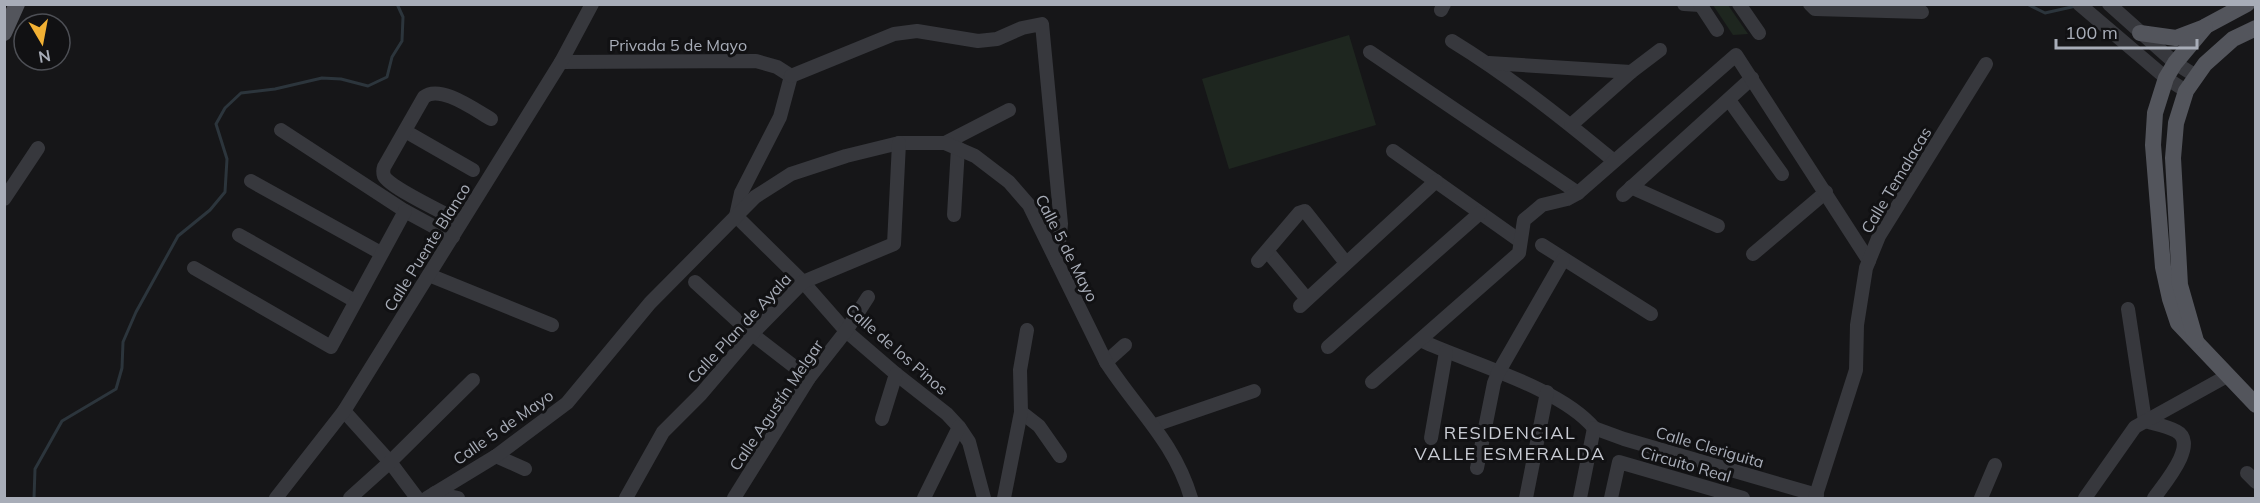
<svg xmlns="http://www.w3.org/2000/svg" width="2260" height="503" viewBox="0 0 2260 503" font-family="Mulish,sans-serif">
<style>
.green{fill:#1e261f}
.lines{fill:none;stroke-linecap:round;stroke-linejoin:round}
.stream{stroke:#2c353c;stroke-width:3}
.minor{stroke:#37383d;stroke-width:14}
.major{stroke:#53555c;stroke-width:16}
.labels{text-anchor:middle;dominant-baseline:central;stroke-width:6;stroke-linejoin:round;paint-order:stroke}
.street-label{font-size:16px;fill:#a8adb8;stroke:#111113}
.neighbourhood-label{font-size:18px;letter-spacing:1.5px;fill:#c9ccd4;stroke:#111113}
</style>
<rect width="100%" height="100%" fill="#161618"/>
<g class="green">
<path d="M 1713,5 L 1728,5 L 1748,34 L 1733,35 Z"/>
<path d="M 1349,35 L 1376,125 L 1229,169 L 1202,79 Z"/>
</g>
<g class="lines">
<g class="stream">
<path d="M 2027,4 L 2045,13 L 2076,6"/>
<path d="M 34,498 L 35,469 L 62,421 L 116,389 L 122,368 L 123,342 L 136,312 L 178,236 L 210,210 L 225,192 L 227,159 L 216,124 L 225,108 L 241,93 L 275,89 L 322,78 L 341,79 L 368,86 L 387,77 L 392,57 L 402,41 L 403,17 L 397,4"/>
</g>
<g class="minor">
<path d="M 1684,4 L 1700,5"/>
<path d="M 1700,4 L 1717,30"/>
<path d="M 1739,4 L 1759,33"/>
<path d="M 1810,4 L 1815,9 L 1922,12"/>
<path d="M 2079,4 L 2166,78 L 2186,91"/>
<path d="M 2109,4 L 2175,63 L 2196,76"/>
<path d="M 1441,10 L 1444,4"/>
<path d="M 1452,41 C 1509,76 1562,118 1614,161"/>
<path d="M 1370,52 L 1578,193"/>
<path d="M 561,62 L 756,61 L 777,67 L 791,76"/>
<path d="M 1489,63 L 1631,72"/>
<path d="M 791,76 L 780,117 L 741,193 L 736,216 L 803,282 L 846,331 L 896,374 L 947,414 L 959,427 L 969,442 L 984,498"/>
<path d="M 791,76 L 894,34 L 917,31 L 978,41 L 997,39 L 1022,28 L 1042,24 L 1061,224 L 1057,262"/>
<path d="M 1729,100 L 1782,174"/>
<path d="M 1571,125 L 1631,72 L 1660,50"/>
<path d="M 281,130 L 405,211 L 453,237"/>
<path d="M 405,131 L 473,170"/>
<path d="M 945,143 L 1009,110"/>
<path d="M 1393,151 L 1520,241"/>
<path d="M 251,181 L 381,253"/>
<path d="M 1631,187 L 1718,226"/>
<path d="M 1623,195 L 1752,78"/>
<path d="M 4,199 L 38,148"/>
<path d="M 954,215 L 958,148"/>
<path d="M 461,222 C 448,215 389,187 384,176 C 383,173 383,170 384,167 L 424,97 C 440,84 475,110 491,119"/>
<path d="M 239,235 L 355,301"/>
<path d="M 1542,245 L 1651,314"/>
<path d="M 1268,252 L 1307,299"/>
<path d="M 1753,254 L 1826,192"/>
<path d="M 1258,261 L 1299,213 L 1305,211 L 1346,263"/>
<path d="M 194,268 L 331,347 L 405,211"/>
<path d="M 429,275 L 552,325"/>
<path d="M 695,282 L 752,334 L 809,378"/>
<path d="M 1300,306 L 1436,181"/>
<path d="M 2128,309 L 2145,421 C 2155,424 2167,426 2176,431 C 2200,443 2163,485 2154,498"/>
<path d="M 1422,341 C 1470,363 1561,388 1594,428"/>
<path d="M 1328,347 L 1480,213"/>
<path d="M 1106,362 L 1125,345"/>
<path d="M 1372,382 L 1519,253 L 1524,220 L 1542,205 L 1567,199 L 1578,193 L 1736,55 L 1869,261"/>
<path d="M 344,411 L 390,462 L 417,498"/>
<path d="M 1021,412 L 1039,426 L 1060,456"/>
<path d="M 882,419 L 896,374"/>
<path d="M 1155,425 L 1254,391"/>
<path d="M 1594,428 L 1624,439 L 1817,495"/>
<path d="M 1431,438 L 1446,352"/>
<path d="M 496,456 L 525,469"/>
<path d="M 1477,468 L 1494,383 L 1498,373 L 1563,260"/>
<path d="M 2247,473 L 2256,482"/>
<path d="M 435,493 L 458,498"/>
<path d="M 276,498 L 344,411 L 561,62 L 592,4"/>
<path d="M 350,498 L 390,462 L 473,380"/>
<path d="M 427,498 L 496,456 L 567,403 L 650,303 L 755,197 L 791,174 L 846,156 L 899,143 L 945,143 L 975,156 L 1009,182 L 1029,205 L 1106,362 C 1137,410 1174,441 1191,498"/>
<path d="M 626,498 L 663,432 L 701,394 L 752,334 L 803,282 L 894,244 L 899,143"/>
<path d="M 734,498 L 809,378 L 846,331 L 868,297"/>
<path d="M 924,498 L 959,427"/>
<path d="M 1004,498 L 1021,412 L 1020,370 L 1027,330"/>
<path d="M 1526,498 L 1547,392"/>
<path d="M 1580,498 L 1594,428"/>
<path d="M 1611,498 L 1619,462 L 1743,498"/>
<path d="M 1815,498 L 1856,370 L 1857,325 L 1866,268 L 1879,236 L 1986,64"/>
<path d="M 1981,498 L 1995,465"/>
<path d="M 2085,498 L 2135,427 L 2227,376"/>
</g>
<g class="major">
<path d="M 2247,4 L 2206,26 L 2175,63 L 2166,78 L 2155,113 L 2153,145 L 2163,267 L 2170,299 L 2178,323 L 2256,405"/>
<path d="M 4,33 L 17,4"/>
<path d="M 2140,33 L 2176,38 L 2205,27"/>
<path d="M 2196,341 L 2180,285 L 2173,158 L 2176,123 L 2186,91 L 2205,64 L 2233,39 L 2256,28"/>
</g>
</g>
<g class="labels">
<g class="street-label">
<text x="678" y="45">Privada 5 de Mayo</text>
<text transform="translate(1896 180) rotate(-59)">Calle Temalacas</text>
<text transform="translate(427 247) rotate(-58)">Calle Puente Blanco</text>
<text transform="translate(1067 248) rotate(63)">Calle 5 de Mayo</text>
<text transform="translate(739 328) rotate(-47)">Calle Plan de Ayala</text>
<text transform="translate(897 349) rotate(41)">Calle de los Pinos</text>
<text transform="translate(776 405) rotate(-56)">Calle Agustín Melgar</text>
<text transform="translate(503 427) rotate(-35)">Calle 5 de Mayo</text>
<text transform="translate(1710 447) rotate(16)">Calle Cleriguita</text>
<text transform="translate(1686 464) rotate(16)">Circuito Real</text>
</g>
<g class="neighbourhood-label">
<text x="1510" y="432">RESIDENCIAL<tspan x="1510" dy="21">VALLE ESMERALDA</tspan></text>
</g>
</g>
<rect width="2260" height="503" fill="none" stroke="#a8adb8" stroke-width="12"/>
<g transform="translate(42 42) rotate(170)"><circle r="28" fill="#111113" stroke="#4d4f55" stroke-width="1.5"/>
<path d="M0-4.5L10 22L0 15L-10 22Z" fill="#f2b134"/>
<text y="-9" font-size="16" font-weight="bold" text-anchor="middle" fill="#a8adb8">N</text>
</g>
<path d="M2056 39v9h141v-9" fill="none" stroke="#a8adb8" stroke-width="3"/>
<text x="2065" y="39" font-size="18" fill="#a8adb8" stroke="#111113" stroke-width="4.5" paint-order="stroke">100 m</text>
</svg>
